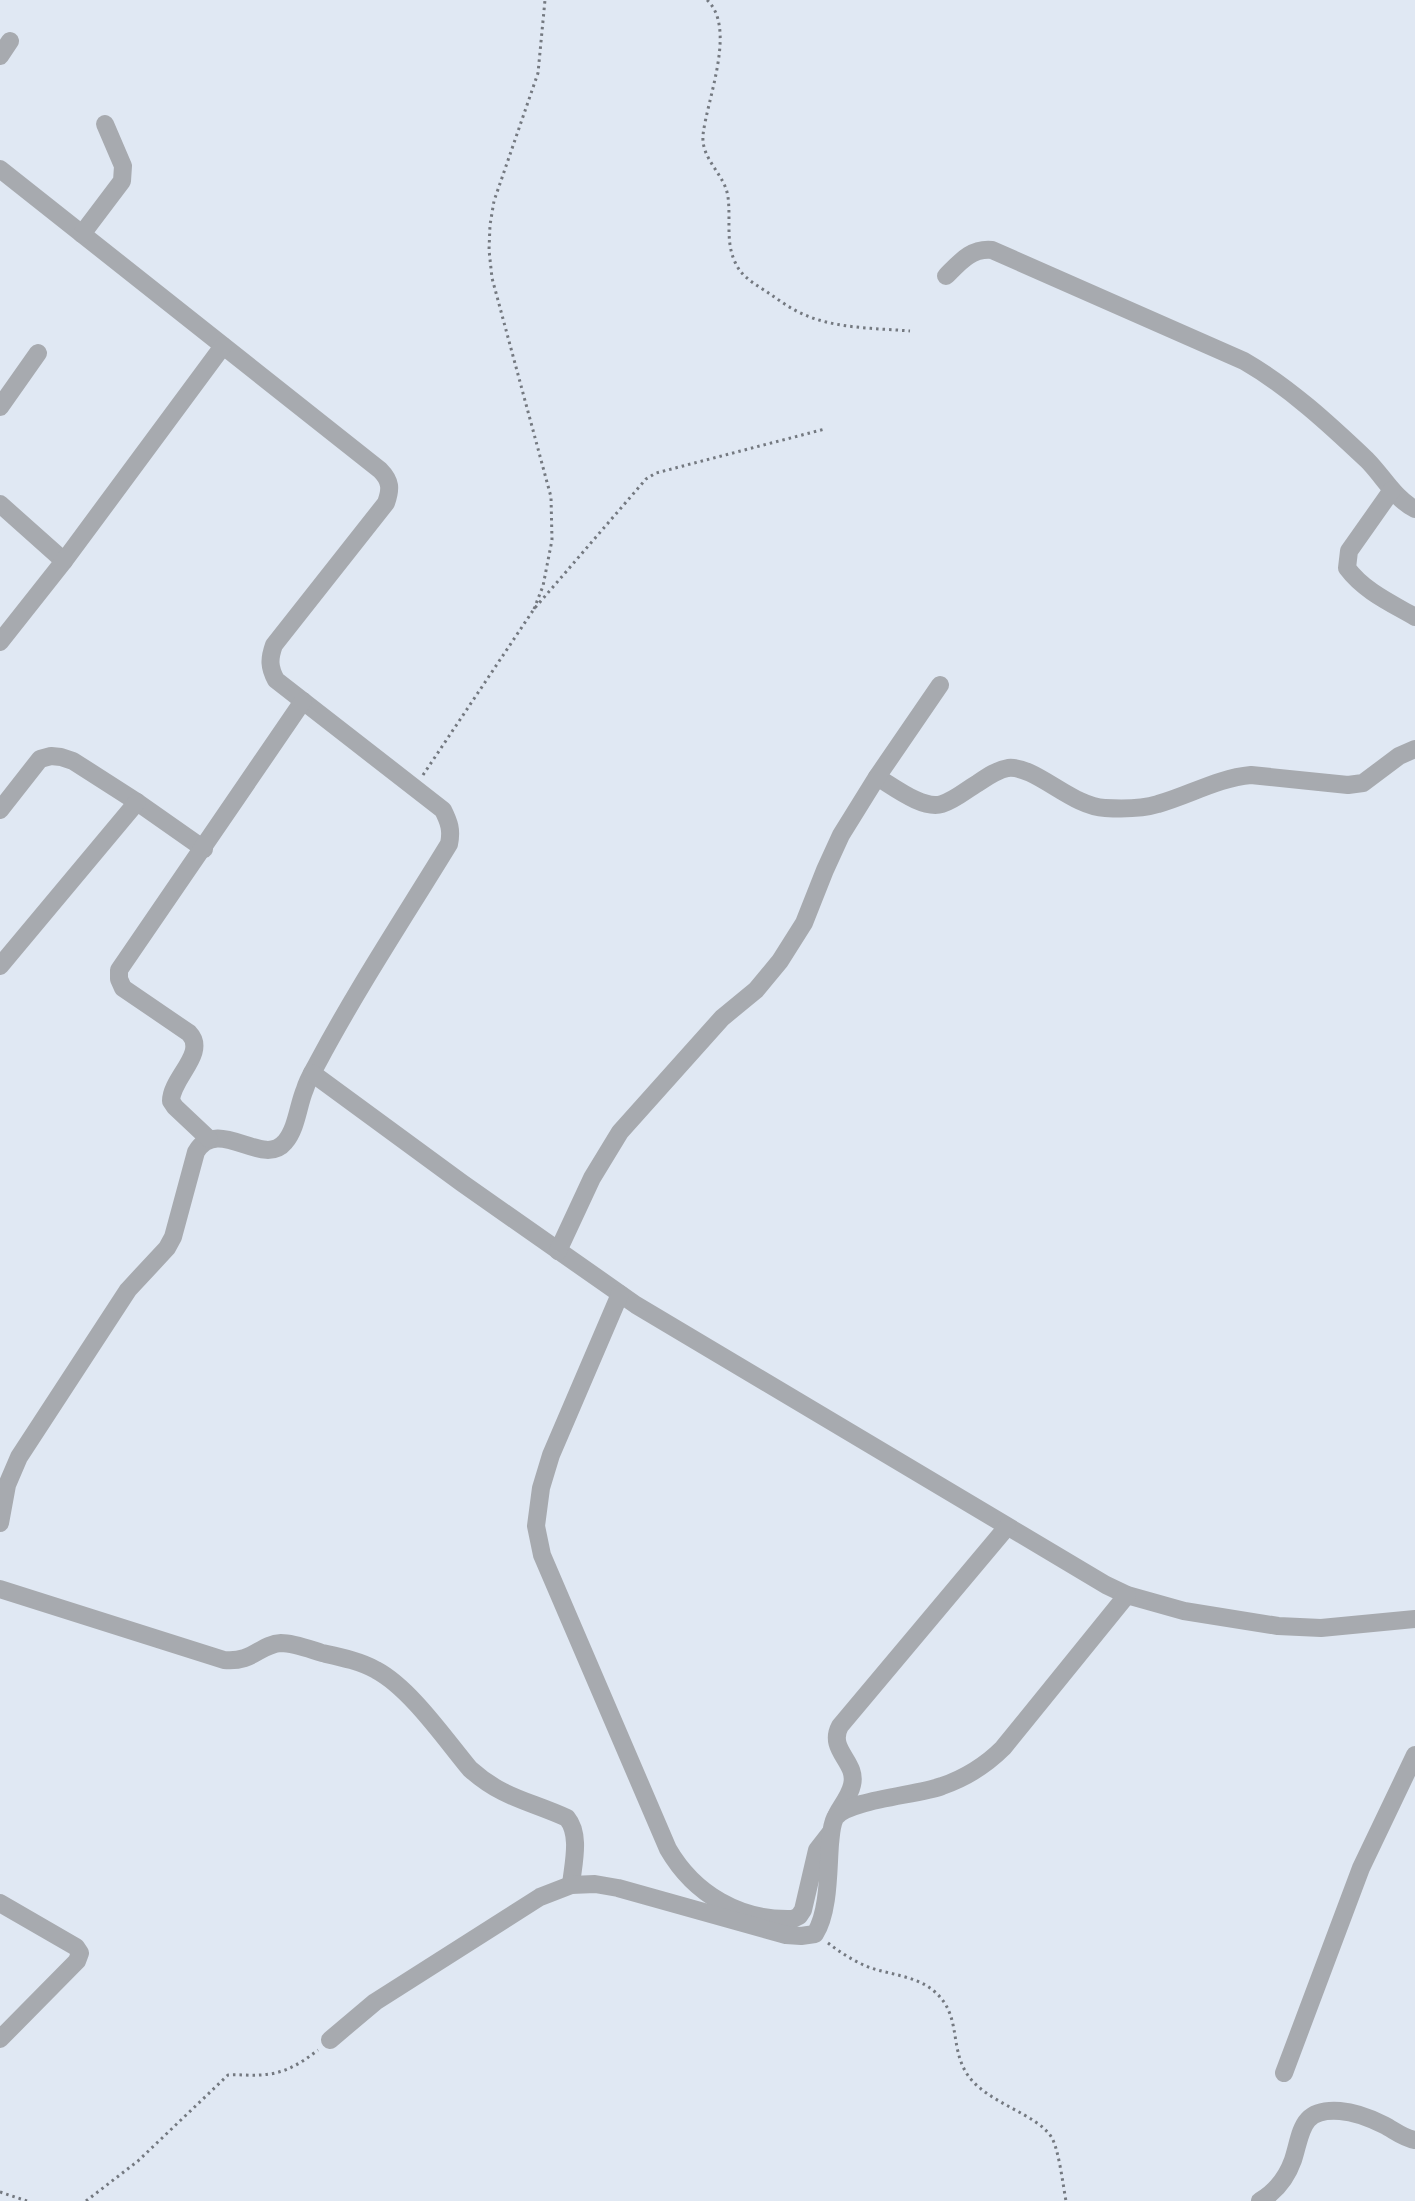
<svg xmlns="http://www.w3.org/2000/svg" width="1415" height="2201" viewBox="0 0 1415 2201" font-family="'PT Sans',sans-serif">
<style>
.lines{fill:none;stroke-linecap:round;stroke-linejoin:round}
.path{stroke:#747980;stroke-width:3;stroke-dasharray:2.5 4;stroke-linecap:butt}
.minor{stroke:#a7aaaf;stroke-width:18}
</style>
<rect width="100%" height="100%" fill="#e0e8f3"/>
<g class="lines">
<g class="path">
<path d="M 707,0 C 737,28 707,99 703,135 C 701,160 725,174 728,197 C 731,220 725,243 736,264 C 742,277 755,284 767,292 C 779,300 792,310 805,315 C 838,329 875,328 910,331"/>
<path d="M 534,609 L 543,586 L 552,540 L 551,497 L 492,278 L 489,250 L 490,225 L 494,201 L 538,73 L 545,0"/>
<path d="M 423,775 L 534,609 L 646,479 L 656,473 L 825,429"/>
<path d="M 828,1943 C 841,1953 855,1962 871,1968 C 892,1975 916,1976 934,1991 C 962,2015 949,2046 967,2074 C 987,2104 1037,2113 1052,2138 C 1059,2151 1063,2185 1066,2201"/>
<path d="M 0,2192 L 27,2201"/>
<path d="M 86,2201 L 138,2161 L 228,2075 C 239,2074 250,2076 260,2075 C 284,2074 300,2064 318,2050"/>
</g>
<g class="minor">
<path d="M 0,56 L 10,41"/>
<path d="M 0,169 L 380,470 C 391,481 391,489 386,503 L 274,645 C 269,659 269,667 276,680 L 443,810 C 449,822 452,830 449,844 C 405,916 358,987 318,1062 C 314,1070 308,1079 305,1089 C 298,1105 297,1128 285,1142 C 263,1169 218,1115 196,1152 L 173,1237 L 167,1248 L 128,1290 L 19,1457 L 7,1485 L 0,1523"/>
<path d="M 82,234 L 122,181 L 123,166 L 105,124"/>
<path d="M 946,276 C 960,262 971,248 992,250 L 1244,361 C 1289,387 1329,424 1367,460 C 1383,476 1395,499 1415,509"/>
<path d="M 0,407 L 38,353"/>
<path d="M 1392,490 L 1349,551 L 1347,568 C 1364,591 1391,603 1415,617"/>
<path d="M 0,504 L 64,561"/>
<path d="M 0,642 L 64,561 L 223,346"/>
<path d="M 877,777 C 894,787 923,810 942,804 C 955,800 966,790 978,783 C 987,777 997,770 1008,768 C 1035,765 1072,807 1105,808 C 1122,809 1142,809 1158,804 C 1190,795 1218,778 1251,775 L 1348,785 L 1363,783 L 1399,756 L 1415,749"/>
<path d="M 0,810 L 40,759 L 51,756 L 61,757 L 73,761 L 137,802 L 204,849"/>
<path d="M 0,966 L 137,802"/>
<path d="M 312,1073 L 462,1183 L 636,1305 L 1106,1585 L 1127,1595 L 1184,1611 L 1278,1626 L 1321,1628 L 1415,1619"/>
<path d="M 209,1139 L 175,1107 L 171,1101 C 171,1078 208,1053 189,1033 L 123,988 L 119,979 L 119,970 L 303,701"/>
<path d="M 558,1251 L 592,1178 L 620,1132 L 722,1018 L 756,990 L 780,961 L 804,923 L 825,870 L 841,835 L 877,777 L 940,685"/>
<path d="M 620,1294 L 551,1455 L 541,1488 L 536,1526 L 542,1555 L 668,1849 C 694,1894 740,1921 793,1919 L 799,1916 L 803,1910 L 817,1850 L 831,1832"/>
<path d="M 0,1589 L 224,1660 C 253,1663 260,1644 281,1643 C 294,1643 309,1649 322,1653 C 340,1657 360,1661 376,1670 C 410,1688 445,1739 470,1769 C 502,1798 530,1801 567,1818 C 581,1835 573,1864 571,1885"/>
<path d="M 837,1814 C 842,1805 850,1795 852,1785 C 858,1762 827,1750 840,1726 L 1007,1527"/>
<path d="M 0,1903 L 76,1947 L 80,1953 L 77,1961 L 0,2039"/>
<path d="M 330,2040 L 375,2002 L 540,1897 L 571,1885 L 595,1884 L 618,1888 L 786,1935 L 801,1936 L 815,1934 C 829,1912 828,1870 830,1844 C 831,1836 831,1826 835,1818 C 846,1800 919,1795 942,1786 C 965,1778 986,1765 1003,1748 L 1127,1595"/>
<path d="M 1284,2073 L 1361,1868 L 1415,1755"/>
<path d="M 1260,2201 C 1275,2192 1287,2177 1293,2160 C 1302,2132 1300,2108 1340,2111 C 1355,2112 1370,2118 1384,2125 C 1394,2130 1403,2138 1415,2140"/>
</g>
</g>
</svg>
